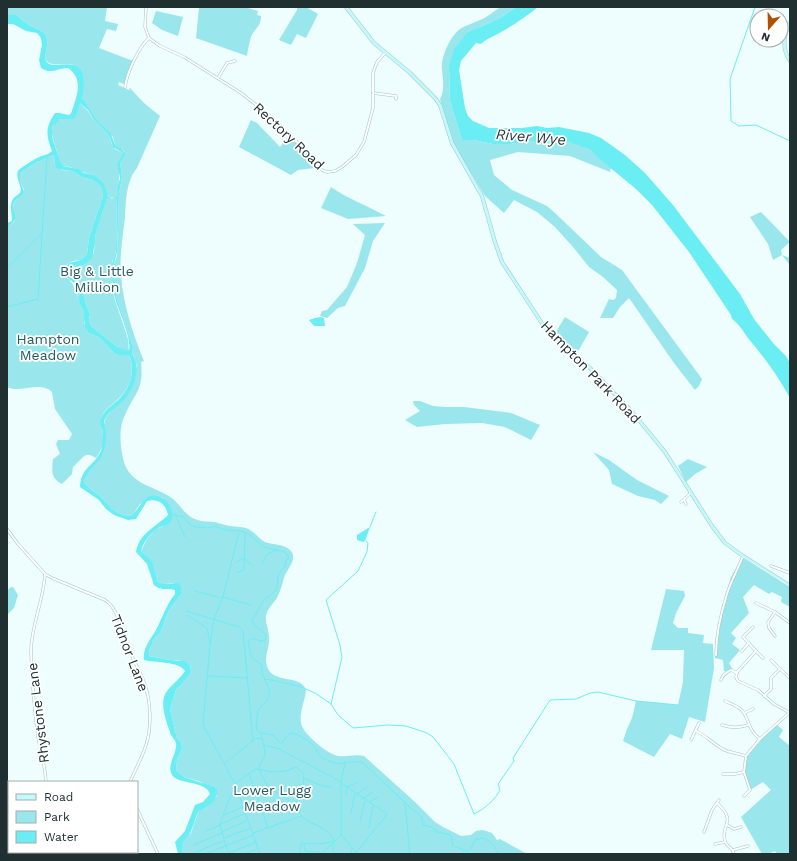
<svg xmlns="http://www.w3.org/2000/svg" width="797" height="861" viewBox="0 0 797 861" font-family="'Work Sans',sans-serif">
<style>
.green{fill:#99e7ec}
.water{fill:#6bedf4;fill-rule:evenodd}
.lines{fill:none;stroke-linecap:round;stroke-linejoin:round}
.stream{stroke:#6bedf4;stroke-width:1}
.street-casing{stroke:#a0c6c8;stroke-width:3}
.secondary-casing{stroke:#a0c6c8;stroke-width:4}
.street{stroke:#fff;stroke-width:2}
.secondary{stroke:#c1f9fc;stroke-width:3}
.labels{text-anchor:middle;dominant-baseline:central;stroke-width:3.5;stroke-linejoin:round;paint-order:stroke}
.street-label{font-size:14px;fill:#202f30;stroke:#fff}
.park-label{font-size:14px;fill:#255c5f;stroke:#fff}
.water-label{font-size:15px;font-style:italic;fill:#1f3537;stroke:#fff}
</style>
<rect width="100%" height="100%" fill="#eefdfe"/>
<g class="green">
<path d="M 7,7 L 107,7 L 105,21 L 118,24 L 116,31 L 107,29 L 99,48 L 133,61 L 124,84 L 119,82 L 118,85 L 129,90 L 130,88 L 144,103 L 160,116 L 137,168 C 126,181 126,201 125,217 C 123,236 119,258 121,276 C 123,303 133,335 144,361 L 141,362 C 144,390 135,392 125,415 C 119,426 120,441 122,453 C 126,486 153,484 173,499 C 180,505 186,516 195,519 C 201,522 207,521 213,522 C 217,522 221,524 225,525 C 231,527 239,526 246,528 C 254,531 258,538 265,542 C 273,545 285,544 291,551 C 298,560 286,570 284,578 C 282,585 280,592 277,598 C 273,604 267,609 266,616 C 265,624 270,632 269,640 C 269,647 266,653 266,661 C 268,687 300,672 306,690 C 305,701 299,713 301,723 C 302,733 329,756 339,756 C 348,757 355,754 364,756 L 415,802 L 435,822 L 443,827 L 461,836 L 471,835 L 476,831 L 483,830 L 492,833 L 497,840 L 500,839 L 527,854 L 185,854 L 182,850 L 181,845 L 185,838 L 191,833 L 198,812 L 217,796 L 201,782 L 184,777 L 176,770 L 177,760 L 182,748 L 181,742 L 177,738 L 170,709 L 176,690 L 189,676 L 191,671 L 190,665 L 178,660 L 170,660 L 149,656 L 149,651 L 154,639 L 160,633 L 169,610 L 182,593 L 182,590 L 173,583 L 165,584 L 158,582 L 152,562 L 141,551 L 147,539 L 156,529 L 166,525 L 172,514 L 163,498 L 154,496 L 140,504 L 133,514 L 130,516 C 111,513 112,507 100,496 C 94,491 87,488 84,481 L 85,476 L 105,445 L 104,425 L 106,417 L 113,409 L 122,402 L 137,366 L 134,356 L 132,354 L 133,347 L 116,296 L 116,287 L 113,268 L 117,255 L 119,194 L 122,177 L 120,163 L 124,152 L 121,148 L 119,148 L 115,145 L 113,137 L 97,120 L 81,98 C 94,45 53,74 46,60 C 44,56 47,50 47,45 C 49,28 36,31 26,23 C 23,21 20,18 17,15 L 7,15 Z"/>
<path d="M 199,7 L 245,7 L 258,11 L 257,15 L 261,16 C 261,27 254,29 251,37 C 249,43 248,50 247,56 L 196,38 Z"/>
<path d="M 297,7 L 306,7 L 318,14 L 306,38 L 297,34 L 291,45 L 279,40 L 297,10 Z"/>
<path d="M 501,7 L 516,7 L 500,18 L 480,27 L 449,66 L 450,101 L 462,140 L 473,140 L 493,144 L 510,144 L 530,141 L 557,145 L 568,142 L 590,148 L 611,167 L 610,172 L 570,156 L 518,152 L 490,160 L 494,175 L 512,190 L 547,206 L 555,213 L 601,257 L 622,270 L 702,379 L 699,386 L 695,390 L 674,363 L 629,298 L 620,307 L 613,318 L 600,318 L 609,299 L 613,300 L 616,298 L 617,290 L 603,277 L 589,267 L 573,247 L 555,227 L 537,212 L 514,200 L 504,213 L 485,196 L 460,155 L 449,133 L 440,99 C 445,90 443,78 442,70 C 440,58 451,35 460,29 C 466,25 474,23 480,20 C 488,17 494,11 501,7 Z"/>
<path d="M 156,11 L 183,17 L 178,36 L 162,30 L 152,23 Z"/>
<path d="M 80,103 L 88,111 L 95,121 L 109,135 L 112,145 L 115,149 L 123,153 L 123,156 L 118,162 C 120,174 119,185 117,198 C 105,199 99,184 93,175 C 82,173 76,167 63,166 C 58,160 58,154 56,148 C 52,136 48,127 60,119 L 66,118 L 78,106 Z"/>
<path d="M 251,120 L 257,123 L 280,147 L 288,137 L 301,147 L 316,164 L 315,168 L 298,170 L 291,175 L 239,147 Z"/>
<path d="M 54,155 L 55,166 L 62,170 L 72,171 L 82,177 L 93,180 L 101,186 L 103,196 L 89,238 L 87,254 L 81,260 L 73,261 L 67,264 L 68,278 C 76,286 86,312 84,323 L 89,333 L 100,338 L 114,353 L 129,355 C 136,370 130,390 117,400 C 111,406 103,410 101,419 C 100,424 102,429 103,434 C 104,442 101,451 96,458 L 90,455 L 86,455 L 83,457 L 73,467 L 72,474 L 62,484 C 50,478 52,470 53,459 L 60,454 L 56,444 L 58,440 L 69,440 L 72,434 L 55,409 L 52,392 C 40,380 20,394 7,387 L 7,227 L 14,222 C 16,217 13,214 13,209 C 12,202 20,196 24,190 L 20,181 L 20,173 L 35,163 Z"/>
<path d="M 331,187 C 348,199 368,206 386,216 L 348,219 L 321,208 Z"/>
<path d="M 107,197 L 112,199 L 117,199 L 116,250 L 115,256 L 112,261 L 112,271 L 114,297 L 128,339 L 129,352 L 117,347 L 91,326 L 89,321 L 90,314 L 86,304 L 81,284 L 74,277 L 72,271 L 73,267 L 84,265 L 94,253 L 95,236 Z"/>
<path d="M 761,212 L 790,242 L 781,250 L 782,255 L 790,258 L 790,265 L 782,255 L 773,260 L 768,244 L 750,217 Z"/>
<path d="M 385,223 L 373,241 L 365,268 L 345,306 L 338,308 L 327,318 L 320,316 L 322,311 L 327,310 L 347,287 L 357,263 L 365,235 L 353,224 Z"/>
<path d="M 565,317 L 589,332 L 576,355 L 554,335 Z"/>
<path d="M 413,401 L 420,401 L 433,406 L 446,407 L 464,407 L 511,413 L 540,425 L 531,440 L 505,427 L 482,423 L 445,424 L 417,427 L 405,420 L 420,411 L 414,405 Z"/>
<path d="M 593,452 L 609,460 L 637,480 L 669,496 L 661,504 L 655,500 L 638,496 L 612,484 L 609,470 Z"/>
<path d="M 688,459 L 707,467 L 695,474 L 686,482 L 678,466 Z"/>
<path d="M 742,558 L 790,588 L 790,607 L 781,602 L 782,597 L 772,592 L 769,594 L 754,585 L 743,597 L 749,613 L 731,633 L 736,638 L 732,644 L 740,650 L 729,663 L 734,672 L 726,672 L 724,671 L 723,660 L 715,658 L 716,641 L 728,587 L 731,577 Z"/>
<path d="M 11,587 L 13,587 L 18,595 L 14,608 L 7,615 L 7,591 Z"/>
<path d="M 666,589 L 684,591 L 685,596 L 676,613 L 673,623 L 678,628 L 688,628 L 688,633 L 704,635 L 703,643 L 713,644 L 714,668 L 705,722 L 689,717 L 682,739 L 670,734 L 654,757 L 623,741 L 627,729 L 632,718 L 636,701 L 678,705 L 683,682 L 684,650 L 651,650 Z"/>
<path d="M 776,724 L 783,730 L 779,737 L 790,746 L 790,854 L 777,854 L 775,851 L 768,854 L 762,854 L 741,817 L 771,790 L 763,782 L 750,790 L 744,772 L 746,756 Z"/>
</g>
<g class="water">
<path d="M 516,7 L 538,7 C 527,16 515,24 503,31 C 495,36 487,38 481,44 L 476,43 L 461,61 L 459,70 L 465,108 L 468,116 L 473,121 L 489,128 L 522,128 L 537,126 L 547,128 L 559,127 L 589,133 L 601,138 L 625,155 L 645,173 L 673,205 L 740,294 L 754,319 L 773,343 L 786,356 L 790,363 L 790,398 C 778,376 764,357 748,338 C 743,331 739,324 732,319 L 731,315 L 689,252 L 652,205 L 636,189 L 602,161 L 590,149 L 568,142 L 557,145 L 530,141 L 510,144 L 493,144 L 473,140 L 462,140 L 450,101 L 449,66 L 454,49 L 467,33 L 500,18 Z"/>
<path d="M 7,15 L 17,15 C 20,18 23,21 26,23 C 36,31 49,28 47,45 C 47,50 44,56 46,61 C 54,75 93,44 82,98 L 97,120 L 111,134 L 115,145 L 119,148 L 121,148 L 125,154 L 120,163 L 122,177 L 119,194 L 117,252 L 113,268 L 116,287 L 116,296 L 133,347 L 132,354 C 143,368 133,391 122,402 C 117,407 110,411 106,417 C 102,423 106,428 106,435 C 106,439 106,446 104,450 C 101,463 87,469 84,481 C 87,488 94,491 100,496 C 112,507 111,513 130,516 C 142,509 144,487 164,499 C 170,503 175,514 171,521 C 168,526 162,526 158,528 C 151,533 143,542 141,551 L 152,561 L 158,582 L 165,584 L 178,583 C 181,587 182,589 182,593 L 169,610 L 160,633 L 154,639 L 149,651 L 149,656 L 170,660 L 184,661 L 190,665 L 191,671 L 189,676 L 176,690 L 170,709 L 177,738 L 181,742 L 182,748 L 177,760 L 176,770 L 184,777 L 214,787 L 217,790 C 217,803 207,806 198,812 C 195,818 194,825 191,831 C 188,839 181,839 182,850 L 185,854 L 178,854 L 175,842 L 185,831 L 195,805 L 203,802 L 210,794 C 206,782 185,784 175,778 C 163,769 178,753 176,743 C 175,740 173,738 171,735 C 167,723 161,709 164,697 C 166,688 180,680 185,671 C 179,661 155,663 144,660 C 142,648 152,638 157,628 C 163,616 167,604 175,594 L 175,590 C 167,587 162,592 154,585 L 147,564 L 136,552 C 139,533 155,528 168,515 C 166,504 158,498 147,501 L 136,519 L 128,520 L 114,515 L 106,509 L 99,500 L 80,487 C 81,466 95,466 101,451 C 102,446 103,437 103,433 C 102,429 100,425 100,421 C 103,411 111,406 118,400 C 130,389 136,370 129,355 L 120,355 L 114,353 L 100,338 L 89,333 L 85,327 L 83,310 L 80,304 L 78,292 L 74,283 L 68,278 L 65,270 L 66,266 L 69,263 L 81,260 L 87,254 L 89,238 L 103,196 L 101,186 L 93,180 L 82,177 L 72,171 L 58,169 L 55,166 L 54,155 L 35,163 L 20,173 L 20,181 L 24,192 C 22,196 17,198 15,201 C 7,213 25,215 7,227 L 7,223 L 12,221 C 12,214 9,206 13,199 C 14,197 18,195 20,193 C 23,186 15,179 18,171 C 20,168 35,159 39,157 C 44,155 48,155 52,151 C 46,135 45,128 55,113 L 59,113 L 69,115 L 71,114 C 76,97 85,80 68,68 C 56,68 53,75 41,68 L 39,60 L 42,45 L 41,38 L 37,33 L 26,31 L 13,24 L 7,24 ZM 80,103 L 88,110 L 95,121 L 109,135 L 113,147 L 123,153 C 122,157 120,158 118,162 C 116,168 120,173 120,179 L 118,185 L 117,198 L 112,198 L 108,196 L 104,184 L 98,178 L 93,175 L 84,173 L 78,169 L 63,166 L 60,161 L 52,137 L 52,130 L 53,126 L 60,119 L 73,119 L 76,116 ZM 107,198 L 117,199 L 116,250 C 116,256 112,259 112,265 C 111,268 114,294 115,298 C 119,312 132,338 129,351 L 117,347 L 91,326 L 89,321 L 90,314 L 86,304 L 81,284 L 74,277 L 72,271 L 73,267 L 84,265 L 92,258 L 95,243 L 95,236 Z"/>
<path d="M 321,317 L 324,318 L 325,326 L 314,326 L 309,320 L 315,318 Z"/>
<path d="M 370,527 L 365,541 L 363,542 L 357,540 L 357,535 Z"/>
</g>
<g class="lines">
<g class="stream">
<path d="M 755,7 L 730,79 L 731,121 L 739,126 L 756,125 L 790,141"/>
<path d="M 7,268 L 42,233"/>
<path d="M 7,307 L 38,299 L 47,158"/>
<path d="M 173,514 L 183,517 L 189,524 L 195,527 L 209,528 L 214,526 C 218,527 221,529 226,530 C 232,531 238,530 244,532 C 254,535 258,545 267,548 C 275,550 286,549 289,558 L 286,560 L 285,567 C 272,579 281,579 276,589 C 273,596 266,596 263,601 C 259,607 257,614 252,620 C 254,629 263,629 266,636 L 266,639 L 262,641 C 257,641 252,635 248,642 L 251,655 L 254,660 L 261,664 L 263,675 L 269,689 L 269,698 L 258,710 L 256,726 L 257,730 L 261,733 L 273,735 L 279,742 L 281,743 C 285,741 285,736 290,734 C 296,731 313,744 316,749 C 318,752 318,755 321,757 C 325,759 331,762 335,763 C 343,765 351,759 363,763 L 412,809 L 421,816 L 423,825 L 431,827 L 437,832 L 448,834 L 451,836 L 453,846 L 467,851 L 470,850 L 475,840 L 483,838 C 490,841 496,847 498,854"/>
<path d="M 175,514 L 185,537"/>
<path d="M 370,527 L 376,512"/>
<path d="M 236,562 L 244,558 L 252,565"/>
<path d="M 263,562 L 267,554 L 277,550"/>
<path d="M 236,573 L 244,570 L 245,533"/>
<path d="M 195,591 L 222,598"/>
<path d="M 223,597 L 251,605"/>
<path d="M 186,611 L 239,627 L 243,631 L 253,741"/>
<path d="M 187,615 L 207,628 L 210,643"/>
<path d="M 208,676 L 247,678"/>
<path d="M 266,679 L 299,686 L 315,693 L 331,704 L 338,715 L 353,728 L 388,725 L 406,726 L 427,733 L 433,737 L 454,764 L 474,814 C 483,810 496,799 500,790 L 498,784 L 514,761 L 513,758 L 550,700 L 576,699 L 590,693 L 598,692 L 636,701 L 678,705"/>
<path d="M 331,704 L 342,657 L 340,645 L 326,600 L 358,571 L 367,552 L 368,543 L 366,541"/>
<path d="M 261,734 C 262,740 265,747 265,754 C 265,760 259,763 259,769 L 277,806"/>
<path d="M 263,745 L 277,748 L 334,778 L 387,814 L 356,853 L 357,854"/>
<path d="M 225,763 L 256,738 L 261,739"/>
<path d="M 249,773 L 268,828"/>
<path d="M 303,778 L 322,786 L 331,787"/>
<path d="M 348,787 L 358,782"/>
<path d="M 357,794 L 367,787"/>
<path d="M 346,795 L 347,786"/>
<path d="M 363,798 L 373,792"/>
<path d="M 296,801 C 302,805 300,807 300,814 C 309,826 324,823 335,841 L 321,844 L 301,843 L 300,854"/>
<path d="M 370,802 L 378,797"/>
<path d="M 405,803 L 410,854"/>
<path d="M 351,813 L 355,792"/>
<path d="M 224,815 L 243,807"/>
<path d="M 360,821 L 365,801"/>
<path d="M 221,824 L 246,813"/>
<path d="M 369,828 L 373,805"/>
<path d="M 206,831 L 220,825"/>
<path d="M 223,831 L 247,821"/>
<path d="M 253,833 L 301,816"/>
<path d="M 341,835 L 358,854"/>
<path d="M 224,838 L 251,828"/>
<path d="M 304,844 L 305,851 L 319,852"/>
<path d="M 194,845 L 222,833"/>
<path d="M 196,852 L 223,841"/>
<path d="M 205,854 L 253,835"/>
<path d="M 227,854 L 256,842"/>
<path d="M 229,854 L 226,846 L 220,824 L 235,784 L 203,725 L 210,645 L 214,619 L 223,597 L 239,532"/>
<path d="M 245,854 L 257,849"/>
<path d="M 260,854 L 235,784 L 249,773 L 257,769 L 272,772 L 286,771 L 296,767 L 304,774 L 303,789 L 294,804 L 267,786"/>
<path d="M 321,854 L 332,844"/>
<path d="M 333,854 L 333,843 L 341,835 L 341,782 L 345,762"/>
<path d="M 351,854 L 352,849"/>
</g>
<g class="street-casing">
<g id="street">
<path d="M 146,7 L 145,27 L 149,38 L 160,46 L 184,57 L 241,93 L 269,115 L 286,133 L 303,147 L 322,170 L 327,172 L 335,171 L 342,167 L 356,155 L 364,142 L 373,108 L 373,73 L 377,62 L 385,53"/>
<path d="M 218,78 L 227,63 L 235,61"/>
<path d="M 125,87 C 127,73 138,48 149,38"/>
<path d="M 373,93 L 396,96 L 396,99"/>
<path d="M 684,500 L 686,504"/>
<path d="M 681,502 L 691,493"/>
<path d="M 7,529 L 18,544 L 45,574 L 52,578 L 105,600 C 118,608 121,629 126,643 C 131,656 139,668 144,682 C 151,700 152,727 146,745 C 142,758 135,770 130,782"/>
<path d="M 771,566 L 790,573"/>
<path d="M 45,574 C 44,600 31,625 31,652 C 32,680 34,709 38,737 C 41,752 45,766 46,782"/>
<path d="M 756,603 L 775,612 L 790,623"/>
<path d="M 775,612 L 768,622 L 769,628 L 775,636"/>
<path d="M 753,627 L 743,637 L 756,651"/>
<path d="M 742,651 L 749,643"/>
<path d="M 716,655 C 716,635 721,613 727,594 C 731,581 738,569 743,556"/>
<path d="M 763,658 L 756,651 L 737,672 L 736,677 L 738,681 L 758,690 L 774,704 L 790,713"/>
<path d="M 771,660 L 780,669"/>
<path d="M 721,680 C 722,675 726,673 731,670 L 737,673"/>
<path d="M 764,696 L 771,689 L 771,678 L 780,669 L 790,678"/>
<path d="M 725,701 C 731,704 740,706 744,713 C 750,723 749,731 760,739"/>
<path d="M 744,713 L 753,709"/>
<path d="M 722,725 C 732,728 738,728 748,725"/>
<path d="M 696,731 C 707,736 715,746 727,751 C 733,753 740,754 746,756"/>
<path d="M 691,740 L 699,723"/>
<path d="M 723,774 L 735,774 L 744,772"/>
<path d="M 744,796 L 750,790 L 744,772 L 746,756 L 760,739 L 789,713"/>
<path d="M 717,803 C 738,822 720,824 725,841 C 726,847 732,846 734,854"/>
<path d="M 137,809 L 158,854"/>
<path d="M 727,825 L 734,829 L 741,827"/>
<path d="M 704,832 L 712,810 L 719,800"/>
<path d="M 715,844 L 725,842"/>
<path d="M 733,850 L 748,846"/>
<path d="M 51,852 L 51,854"/>
</g>
</g>
<g class="secondary-casing">
<g id="secondary">
<path d="M 346,7 L 374,43 L 409,72 L 435,98 L 440,105 L 452,143 L 482,196 L 495,242 L 502,262 L 547,331 L 557,341 L 590,368 L 633,413 L 665,452 L 712,526 L 725,543 L 743,556 L 790,586"/>
<path d="M 790,23 C 783,36 782,49 790,61"/>
</g>
</g>
<use href="#street" class="street"/>
<use href="#secondary" class="secondary"/>
</g>
<g class="labels">
<g class="street-label">
<text transform="translate(289 136) rotate(43)">Rectory Road</text>
<text transform="translate(591 372) rotate(46)">Hampton Park Road</text>
<text transform="translate(130 653) rotate(69)">Tidnor Lane</text>
<text transform="translate(38 713) rotate(-97)">Rhystone Lane</text>
</g>
<g class="park-label">
<text x="97" y="271">Big &amp; Little<tspan x="97" dy="16">Million</tspan></text>
<text x="48" y="339">Hampton<tspan x="48" dy="16">Meadow</tspan></text>
<text x="272" y="790">Lower Lugg<tspan x="272" dy="16">Meadow</tspan></text>
</g>
<g class="water-label">
<text transform="translate(531 137) rotate(5)">River Wye</text>
</g>
</g>
<rect width="797" height="861" fill="none" stroke="#202f30" stroke-width="16"/>
<rect x="8" y="781" width="130" height="72" fill="#ffffff" stroke="#a6acac"/>
<rect x="16" y="794" width="20" height="6" fill="#c1f9fc" stroke="#a6acac"/>
<text x="44" y="801" font-size="12" fill="#202f30">Road</text>
<rect x="16" y="811" width="20" height="12" fill="#99e7ec" stroke="#a6acac"/>
<text x="44" y="821" font-size="12" fill="#202f30">Park</text>
<rect x="16" y="831" width="20" height="12" fill="#6bedf4" stroke="#a6acac"/>
<text x="44" y="841" font-size="12" fill="#202f30">Water</text>
<g transform="translate(769 28) rotate(200)"><circle r="19" fill="#ffffff" stroke="#a6acac"/>
<path d="M0-3L7 15L0 10L-7 15Z" fill="#af5100"/>
<text y="-6" font-size="11" font-weight="bold" text-anchor="middle" fill="#202f30">N</text>
</g>
</svg>
